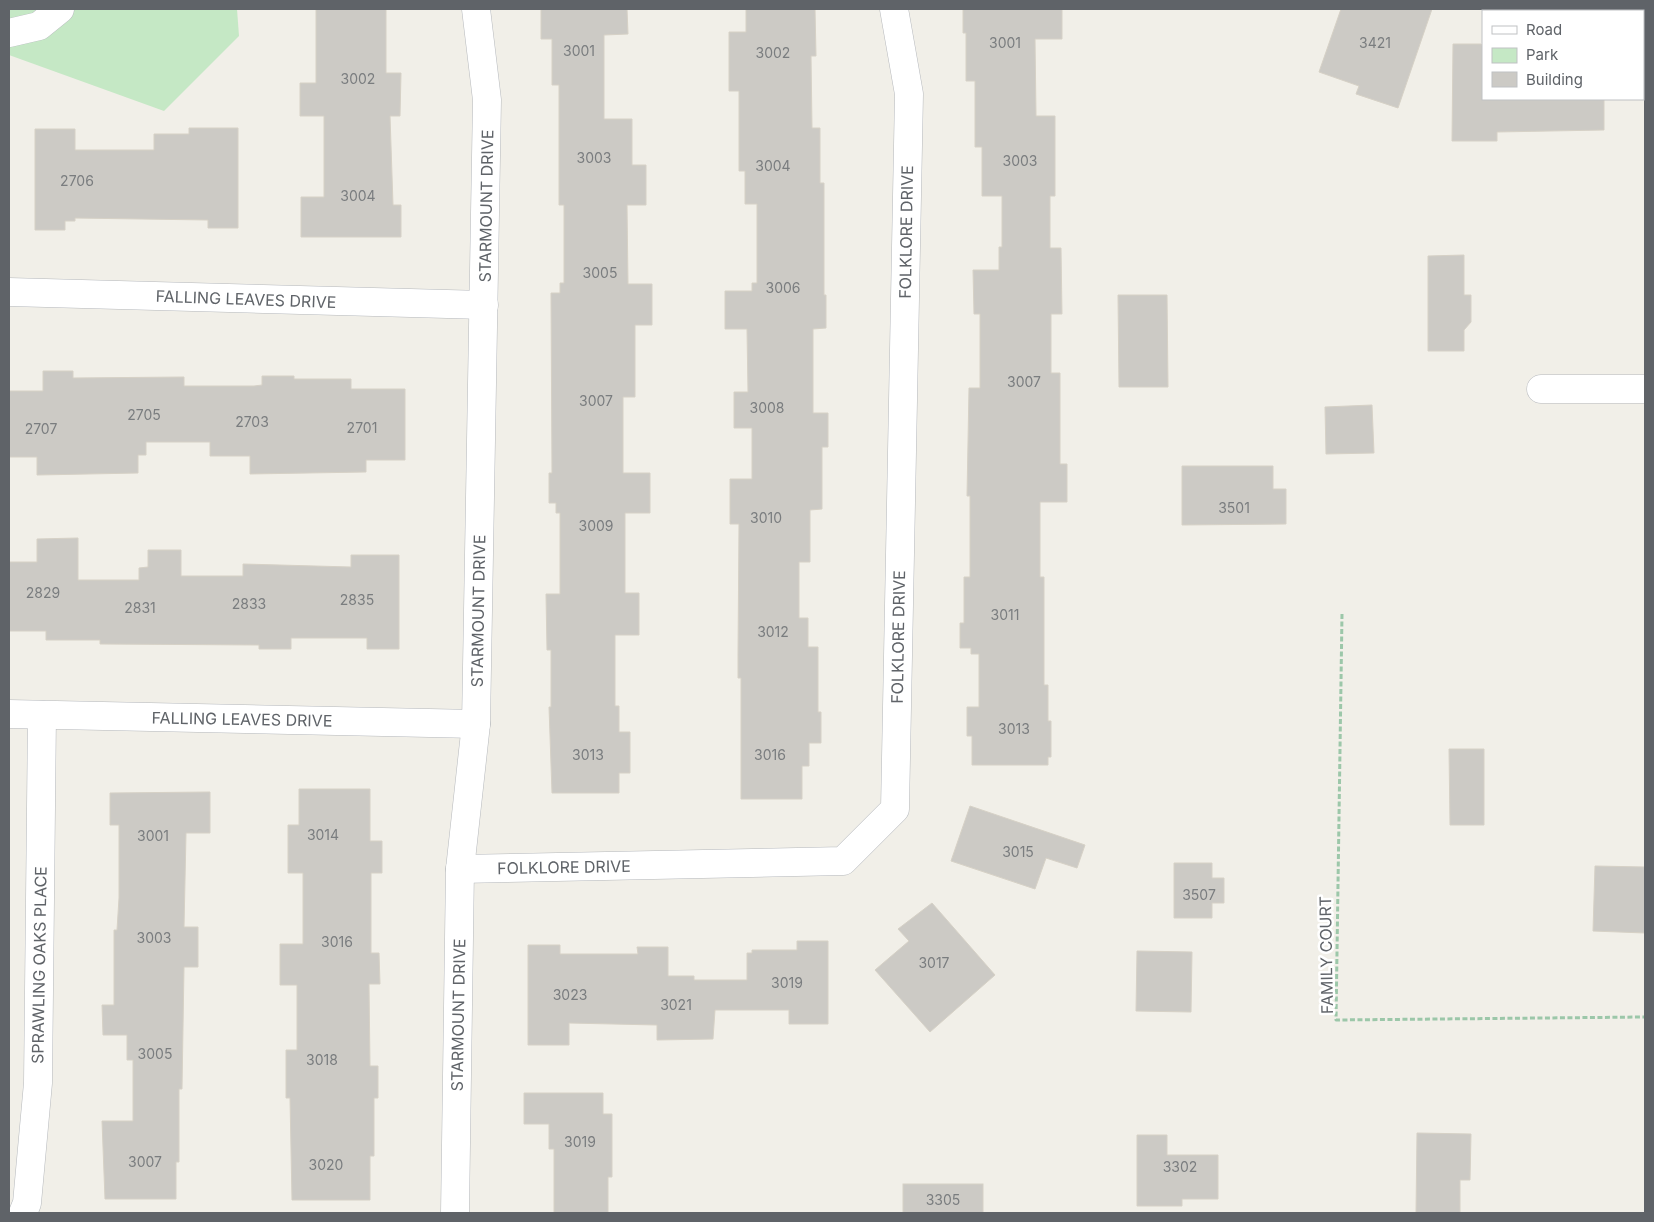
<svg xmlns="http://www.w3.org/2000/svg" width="1654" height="1222" viewBox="0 0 1654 1222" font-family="Inter,sans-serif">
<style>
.green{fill:#c5e8c5}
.building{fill:#cccac5;stroke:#d6d1c6}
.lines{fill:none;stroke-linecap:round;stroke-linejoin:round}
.minor-casing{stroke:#b5b8bc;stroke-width:29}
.path{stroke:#9cc7a9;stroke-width:3;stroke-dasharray:5 2.5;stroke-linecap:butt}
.minor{stroke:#fff;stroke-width:28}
.labels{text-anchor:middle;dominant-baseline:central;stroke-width:5;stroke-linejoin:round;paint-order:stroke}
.number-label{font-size:14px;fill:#7a7d7f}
.street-label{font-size:16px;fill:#5f6368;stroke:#fff}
</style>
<rect width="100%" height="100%" fill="#f1efe8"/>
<path class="green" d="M 9,9 L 237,9 L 239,36 L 164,111 L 9,55 Z"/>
<g class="building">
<path d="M 316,9 L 386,9 L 386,73 L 401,73 L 400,116 L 390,116 L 393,205 L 401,205 L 401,237 L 301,237 L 301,197 L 324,197 L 324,116 L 300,116 L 300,83 L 316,83 Z"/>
<path d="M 541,9 L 627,9 L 628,34 L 604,35 L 604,119 L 632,119 L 632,165 L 646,165 L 646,205 L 627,205 L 628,284 L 652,284 L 652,325 L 635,325 L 635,397 L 623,397 L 623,473 L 650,473 L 650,513 L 625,513 L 625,593 L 639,593 L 639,635 L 615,635 L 615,706 L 619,706 L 619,732 L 630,732 L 630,773 L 619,773 L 619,793 L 552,793 L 549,707 L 551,707 L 551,650 L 547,650 L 546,594 L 560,594 L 560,513 L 556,513 L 556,503 L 549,503 L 549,473 L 552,473 L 551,293 L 560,293 L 560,283 L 564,283 L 564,205 L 559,205 L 559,85 L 552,85 L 552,39 L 541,39 Z"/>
<path d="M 746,9 L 815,9 L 816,56 L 811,56 L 812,128 L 820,128 L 820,183 L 824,183 L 824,295 L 826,295 L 826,328 L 813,329 L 813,413 L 828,413 L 828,447 L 822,447 L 822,509 L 810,510 L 810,562 L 799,562 L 799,618 L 808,618 L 808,647 L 818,647 L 818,712 L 821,712 L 821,743 L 809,743 L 809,766 L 802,766 L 802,799 L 741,799 L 741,678 L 738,678 L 738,656 L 739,524 L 730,524 L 730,479 L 752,479 L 752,428 L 734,428 L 734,392 L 748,392 L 747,329 L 725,329 L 725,291 L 752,291 L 752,283 L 757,283 L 757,204 L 745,204 L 745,171 L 739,171 L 739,91 L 729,91 L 729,32 L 746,32 Z"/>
<path d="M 963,9 L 1062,9 L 1062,39 L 1035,39 L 1036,116 L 1055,116 L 1055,196 L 1050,196 L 1050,248 L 1061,248 L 1062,314 L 1051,314 L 1051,373 L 1060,373 L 1060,464 L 1067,464 L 1067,502 L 1040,502 L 1040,577 L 1044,577 L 1044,685 L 1048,685 L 1048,721 L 1051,721 L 1051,757 L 1048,757 L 1048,765 L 972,765 L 972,736 L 967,736 L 967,707 L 979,707 L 979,654 L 971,654 L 971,648 L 960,648 L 960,623 L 964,623 L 964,577 L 970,577 L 970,496 L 967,496 L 969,388 L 980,388 L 980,314 L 974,314 L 973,270 L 999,270 L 999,247 L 1002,247 L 1002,196 L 982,196 L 982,147 L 975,147 L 975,81 L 966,81 L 966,33 L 963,33 Z"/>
<path d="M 1341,9 L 1432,9 L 1398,108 L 1356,94 L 1359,86 L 1319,72 Z"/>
<path d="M 1453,44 L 1481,44 L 1483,47 L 1483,99 L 1604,99 L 1604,130 L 1497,132 L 1497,141 L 1452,141 Z"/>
<path d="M 189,128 L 238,128 L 238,228 L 208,228 L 208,220 L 75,218 L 75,221 L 65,221 L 65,230 L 35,230 L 35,129 L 75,129 L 75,150 L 154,150 L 154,134 L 189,134 Z"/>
<path d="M 1464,255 L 1464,295 L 1471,295 L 1471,322 L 1464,330 L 1464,351 L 1428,351 L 1428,256 Z"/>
<path d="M 1118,295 L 1167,295 L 1168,387 L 1119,387 Z"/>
<path d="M 43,371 L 73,371 L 73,378 L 184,377 L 184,386 L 254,386 L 262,385 L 262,376 L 294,376 L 294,379 L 351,379 L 351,389 L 405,389 L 405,460 L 366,460 L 366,472 L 250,474 L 250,456 L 210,456 L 210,442 L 146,442 L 146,455 L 138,455 L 138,473 L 37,475 L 37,457 L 9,457 L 9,391 L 43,391 Z"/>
<path d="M 1372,405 L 1374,453 L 1326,454 L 1325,407 Z"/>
<path d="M 1182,466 L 1273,466 L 1273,489 L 1286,489 L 1286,524 L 1182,525 Z"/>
<path d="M 78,538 L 78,580 L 139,580 L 139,568 L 148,567 L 148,550 L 181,550 L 181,576 L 243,576 L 243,564 L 351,567 L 351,555 L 399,555 L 399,649 L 367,649 L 367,638 L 291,638 L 291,649 L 259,649 L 259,645 L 100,644 L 100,640 L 46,640 L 46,631 L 9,631 L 9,562 L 37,562 L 37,539 Z"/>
<path d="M 1449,749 L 1484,749 L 1484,825 L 1450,825 Z"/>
<path d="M 299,789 L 370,789 L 370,841 L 382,841 L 382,873 L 371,873 L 371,953 L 379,953 L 380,984 L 369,984 L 370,1066 L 378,1066 L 378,1098 L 374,1098 L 374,1156 L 370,1156 L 370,1200 L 292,1200 L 290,1098 L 286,1098 L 286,1050 L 297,1050 L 297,985 L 280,985 L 280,944 L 303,944 L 303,873 L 288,873 L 288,825 L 299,825 Z"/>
<path d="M 210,792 L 210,833 L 186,833 L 184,927 L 198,927 L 198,967 L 184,967 L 182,1089 L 179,1089 L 179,1162 L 176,1162 L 176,1199 L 105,1199 L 102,1121 L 133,1121 L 133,1060 L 127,1060 L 127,1035 L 103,1035 L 102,1005 L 114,1005 L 114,930 L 117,930 L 119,898 L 119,825 L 110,825 L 110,793 Z"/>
<path d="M 970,806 L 1085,845 L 1077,868 L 1046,858 L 1035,889 L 951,861 Z"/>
<path d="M 1174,863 L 1212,863 L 1212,878 L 1224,878 L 1224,903 L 1212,903 L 1212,918 L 1174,918 Z"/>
<path d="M 1595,866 L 1645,867 L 1645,933 L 1593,931 Z"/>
<path d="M 932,903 L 995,975 L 930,1032 L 875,970 L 909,941 L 898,929 Z"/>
<path d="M 797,941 L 828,941 L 828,1024 L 789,1024 L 789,1010 L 715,1010 L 713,1039 L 657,1040 L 657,1025 L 569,1023 L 569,1045 L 528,1045 L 528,945 L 560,945 L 560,954 L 638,954 L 637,947 L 668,947 L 668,976 L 694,976 L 694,980 L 747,980 L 747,953 L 752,953 L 752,950 L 797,950 Z"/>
<path d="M 1137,951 L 1192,952 L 1191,1012 L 1136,1011 Z"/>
<path d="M 524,1093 L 603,1093 L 603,1114 L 612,1114 L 612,1177 L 608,1177 L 608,1213 L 554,1213 L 554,1149 L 549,1149 L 549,1124 L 524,1124 Z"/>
<path d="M 1417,1133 L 1471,1134 L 1470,1180 L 1460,1180 L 1460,1213 L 1416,1213 Z"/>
<path d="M 1137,1135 L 1167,1135 L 1167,1155 L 1218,1155 L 1218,1199 L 1182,1199 L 1182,1206 L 1137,1206 Z"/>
<rect x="903" y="1184" width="80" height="29"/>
</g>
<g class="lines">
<g class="minor-casing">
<g id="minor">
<path d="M 9,33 L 39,26 L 60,9"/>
<path d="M 9,292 L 484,305"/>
<path d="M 1541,389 L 1645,389"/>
<path d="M 9,714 L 476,724"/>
<path d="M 460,869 L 843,861 L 895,809 L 909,94 L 894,9"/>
<path d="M 23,1213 L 27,1203 L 38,1083 L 42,715"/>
<path d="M 455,1213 L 460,869 L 476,724 L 487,100 L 476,9"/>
</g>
</g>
<path class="path" d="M 1342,614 L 1336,1020 L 1645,1017"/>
<use href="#minor" class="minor"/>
</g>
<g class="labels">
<g class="number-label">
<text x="1005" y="42">3001</text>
<text x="1375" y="42">3421</text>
<text x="579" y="50">3001</text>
<text x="773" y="52">3002</text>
<text x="358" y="78">3002</text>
<text x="594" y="157">3003</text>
<text x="1020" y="160">3003</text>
<text x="773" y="165">3004</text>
<text x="77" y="180">2706</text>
<text x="358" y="195">3004</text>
<text x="600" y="272">3005</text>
<text x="783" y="287">3006</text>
<text x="1024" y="381">3007</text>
<text x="596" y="400">3007</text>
<text x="767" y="407">3008</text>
<text x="144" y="414">2705</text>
<text x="252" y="421">2703</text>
<text x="362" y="427">2701</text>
<text x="41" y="428">2707</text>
<text x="1234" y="507">3501</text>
<text x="766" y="517">3010</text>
<text x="596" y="525">3009</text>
<text x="43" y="592">2829</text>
<text x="357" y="599">2835</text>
<text x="249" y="603">2833</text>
<text x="140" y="607">2831</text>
<text x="1005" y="614">3011</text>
<text x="773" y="631">3012</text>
<text x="1014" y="728">3013</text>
<text x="588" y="754">3013</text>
<text x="770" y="754">3016</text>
<text x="323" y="834">3014</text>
<text x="153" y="835">3001</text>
<text x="1018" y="851">3015</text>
<text x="1199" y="894">3507</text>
<text x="154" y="937">3003</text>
<text x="337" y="941">3016</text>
<text x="934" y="962">3017</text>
<text x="787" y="982">3019</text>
<text x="570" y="994">3023</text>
<text x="676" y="1004">3021</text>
<text x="155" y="1053">3005</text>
<text x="322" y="1059">3018</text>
<text x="580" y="1141">3019</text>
<text x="145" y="1161">3007</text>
<text x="326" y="1164">3020</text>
<text x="1180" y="1166">3302</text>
<text x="943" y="1199">3305</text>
</g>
<g class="street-label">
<text transform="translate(486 206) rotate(-89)">STARMOUNT DRIVE</text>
<text transform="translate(906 232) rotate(-89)">FOLKLORE DRIVE</text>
<text transform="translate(246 299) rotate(2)">FALLING LEAVES DRIVE</text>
<text transform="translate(478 611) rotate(-89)">STARMOUNT DRIVE</text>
<text transform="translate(898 637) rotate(-89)">FOLKLORE DRIVE</text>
<text transform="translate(242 719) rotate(1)">FALLING LEAVES DRIVE</text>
<text transform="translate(564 867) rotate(-1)">FOLKLORE DRIVE</text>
<text transform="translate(1326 955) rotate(-91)">FAMILY COURT</text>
<text transform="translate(39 965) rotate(-89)">SPRAWLING OAKS PLACE</text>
<text transform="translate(458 1015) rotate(-89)">STARMOUNT DRIVE</text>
</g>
</g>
<rect width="1654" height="1222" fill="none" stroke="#5f6368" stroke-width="20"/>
<rect x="1482" y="10" width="162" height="90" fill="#ffffff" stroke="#bfc1c3"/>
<rect x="1492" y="26" width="25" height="8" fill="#ffffff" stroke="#bfc1c3"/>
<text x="1526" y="35" font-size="15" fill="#5f6368">Road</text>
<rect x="1492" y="48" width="25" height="15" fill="#c5e8c5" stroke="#bfc1c3"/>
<text x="1526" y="60" font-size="15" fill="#5f6368">Park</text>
<rect x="1492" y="72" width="25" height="15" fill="#cccac5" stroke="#bfc1c3"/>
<text x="1526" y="85" font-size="15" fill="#5f6368">Building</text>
</svg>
